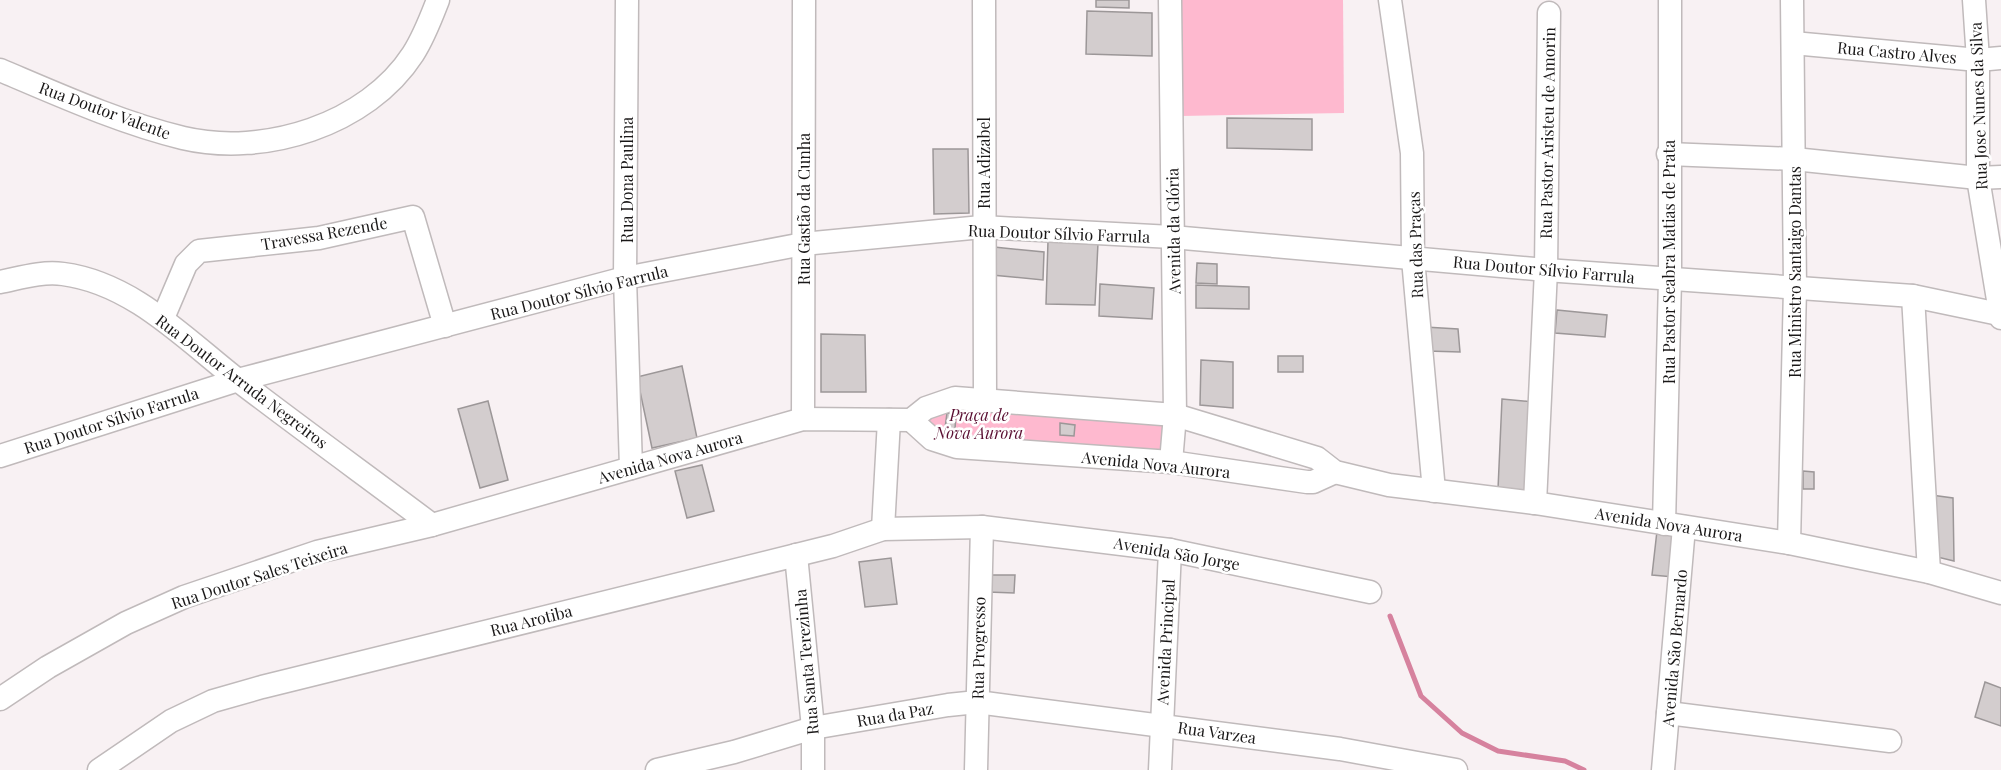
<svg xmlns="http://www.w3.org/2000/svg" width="2001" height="770" viewBox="0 0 2001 770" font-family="'Playfair Display',serif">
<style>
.green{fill:#feb9cf}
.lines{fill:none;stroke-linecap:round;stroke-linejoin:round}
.stream{stroke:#d6829e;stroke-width:5}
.building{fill:#d3cdce;stroke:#9c9798;stroke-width:1.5}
.minor-casing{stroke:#c0babb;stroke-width:25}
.minor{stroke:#fff;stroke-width:22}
.labels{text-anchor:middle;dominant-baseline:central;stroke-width:5;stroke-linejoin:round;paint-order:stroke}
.street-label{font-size:16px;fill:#191717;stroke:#fff}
.park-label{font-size:16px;font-style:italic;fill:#5a0e31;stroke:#fff}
</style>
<rect width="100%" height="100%" fill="#f8f1f3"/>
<g class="green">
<path d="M 1180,0 L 1343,0 L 1344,113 L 1181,116 Z"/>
<path d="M 926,408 L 1175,415 L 1171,462 L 973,449 L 911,420 Z"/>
</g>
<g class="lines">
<path class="stream" d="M 1390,616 L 1421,696 L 1462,733 L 1498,751 L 1565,761 L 1584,770"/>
</g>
<g class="building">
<path d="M 1096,0 L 1129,0 L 1129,8 L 1096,7 Z"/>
<path d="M 1087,11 L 1152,13 L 1152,56 L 1086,54 Z"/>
<path d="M 1227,118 L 1312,119 L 1312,150 L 1227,148 Z"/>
<path d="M 933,149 L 968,149 L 969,213 L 934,214 Z"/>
<path d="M 1048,241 L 1098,243 L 1095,305 L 1046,304 Z"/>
<path d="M 994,247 L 1044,252 L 1043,280 L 992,275 Z"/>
<path d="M 1197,263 L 1217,264 L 1217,284 L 1196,283 Z"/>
<path d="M 1100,284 L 1154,288 L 1152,319 L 1099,316 Z"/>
<path d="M 1196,285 L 1249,287 L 1249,309 L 1196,308 Z"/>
<path d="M 1557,310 L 1607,315 L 1605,337 L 1555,333 Z"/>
<path d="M 1425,327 L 1458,329 L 1460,352 L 1427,351 Z"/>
<path d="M 821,334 L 865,335 L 866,392 L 821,392 Z"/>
<rect x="1278" y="356" width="25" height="16"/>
<path d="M 1201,360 L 1233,362 L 1233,408 L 1200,405 Z"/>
<path d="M 682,366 L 697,438 L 652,448 L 637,377 Z"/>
<path d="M 1502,399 L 1534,402 L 1530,494 L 1498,489 Z"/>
<path d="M 488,401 L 508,480 L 480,488 L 458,409 Z"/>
<path d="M 947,413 L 956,414 L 955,429 L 945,428 Z"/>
<path d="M 1060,423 L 1075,425 L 1074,436 L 1060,435 Z"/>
<path d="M 702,465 L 714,511 L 687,518 L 675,471 Z"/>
<path d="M 1803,471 L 1814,472 L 1814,489 L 1803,489 Z"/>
<path d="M 1931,495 L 1953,498 L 1954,561 L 1933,556 Z"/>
<path d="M 1657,531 L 1678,535 L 1674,577 L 1652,575 Z"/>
<path d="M 891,558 L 897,604 L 865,607 L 859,562 Z"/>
<path d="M 988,575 L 1015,575 L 1014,593 L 988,592 Z"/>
<path d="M 1985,682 L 2001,688 L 2001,726 L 1975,717 Z"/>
</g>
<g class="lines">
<g class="minor-casing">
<g id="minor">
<path d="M 627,0 L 625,278 L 631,468"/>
<path d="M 984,0 L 985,399"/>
<path d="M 1170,0 L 1175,415 L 1171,462"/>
<path d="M 1390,0 L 1412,153 L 1413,259 L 1434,491"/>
<path d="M 1974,0 L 1978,60 L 1978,178 L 2001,318"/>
<path d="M 1793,43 L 1978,60 L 2001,58"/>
<path d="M 0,70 C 59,95 121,123 183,138 C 264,157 367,125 413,54 C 424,37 431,18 438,0"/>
<path d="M 1668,154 L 1794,159 L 1978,178 L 2001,177"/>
<path d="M 0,282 C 20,278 42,271 63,274 C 133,283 186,340 239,381 C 303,430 368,477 432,525"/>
<path d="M 1913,296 L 1929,572"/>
<path d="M 163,318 L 186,264 L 199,251 L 319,238 L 413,217 L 445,326"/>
<path d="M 803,419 L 804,0"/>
<path d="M 911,420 L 932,439 L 957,447 L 1171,462 L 1307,482 L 1313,482 L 1335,472"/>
<path d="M 0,456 L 238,380 L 625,278 L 803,244 L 982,227 L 1172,237 L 1546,270 L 1913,296 L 1999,314"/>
<path d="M 1535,503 L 1546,270 L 1549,13"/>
<path d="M 1664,524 L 1670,279 L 1670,0"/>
<path d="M 883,529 L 889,420"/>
<path d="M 1789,543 L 1795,288 L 1792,0"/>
<path d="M 796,555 L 813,728 L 813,770"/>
<path d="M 0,699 L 48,667 L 126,623 L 184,597 L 317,552 L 432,525 L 803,419 L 911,420 L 926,408 L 955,398 L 1175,415 L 1317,458 L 1335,472 L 1389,485 L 1535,503 L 1789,543 L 1929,572 L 2001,593"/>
<path d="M 1668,713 L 1890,741"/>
<path d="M 99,770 L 171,721 L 213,701 L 262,687 L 833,546 L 883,529 L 982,527 L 1170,550 L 1370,592"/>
<path d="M 657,770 L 734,752 L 813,728 L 948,705 L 977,702 L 1340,749 L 1456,770"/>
<path d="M 976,770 L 982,527"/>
<path d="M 1160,770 L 1170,550"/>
<path d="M 1663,770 L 1684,527"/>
</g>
</g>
<use href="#minor" class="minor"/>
</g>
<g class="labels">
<g class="street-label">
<text transform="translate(1897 52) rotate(5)">Rua Castro Alves</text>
<text transform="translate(1978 106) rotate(-92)">Rua Jose Nunes da Silva</text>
<text transform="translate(105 110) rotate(20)">Rua Doutor Valente</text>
<text transform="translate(1547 133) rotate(-89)">Rua Pastor Aristeu de Amorin</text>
<text transform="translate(983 163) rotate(-90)">Rua Adizabel</text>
<text transform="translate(626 180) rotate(-90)">Rua Dona Paulina</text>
<text transform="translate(803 209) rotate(-90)">Rua Gastão da Cunha</text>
<text transform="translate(1173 231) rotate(-91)">Avenida da Glória</text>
<text transform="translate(324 233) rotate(-10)">Travessa Rezende</text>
<text transform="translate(1059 233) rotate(2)">Rua Doutor Sílvio Farrula</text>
<text transform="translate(1415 245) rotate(-92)">Rua das Praças</text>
<text transform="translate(1668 262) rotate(-90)">Rua Pastor Seabra Matias de Prata</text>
<text transform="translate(1544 269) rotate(5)">Rua Doutor Sílvio Farrula</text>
<text transform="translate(1794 272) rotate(-90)">Rua Ministro Santaigo Dantas</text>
<text transform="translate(579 292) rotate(-14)">Rua Doutor Sílvio Farrula</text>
<text transform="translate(242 381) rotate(37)">Rua Doutor Arruda Negreiros</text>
<text transform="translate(111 420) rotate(-18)">Rua Doutor Sílvio Farrula</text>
<text transform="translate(670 457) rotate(-16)">Avenida Nova Aurora</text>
<text transform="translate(1156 464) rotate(6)">Avenida Nova Aurora</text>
<text transform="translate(1669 524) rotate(9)">Avenida Nova Aurora</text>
<text transform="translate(1177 553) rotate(10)">Avenida São Jorge</text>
<text transform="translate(259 575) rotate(-18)">Rua Doutor Sales Teixeira</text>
<text transform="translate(531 620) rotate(-14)">Rua Arotiba</text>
<text transform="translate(1165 642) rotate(-87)">Avenida Principal</text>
<text transform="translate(978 648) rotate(-89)">Rua Progresso</text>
<text transform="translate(1674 648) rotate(-85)">Avenida São Bernardo</text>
<text transform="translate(806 662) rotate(-95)">Rua Santa Terezinha</text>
<text transform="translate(895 714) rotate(-10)">Rua da Paz</text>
<text transform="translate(1217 732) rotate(8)">Rua Varzea</text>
</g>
<g class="park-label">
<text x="979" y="414">Praça de<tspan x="979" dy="18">Nova Aurora</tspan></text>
</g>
</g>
</svg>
